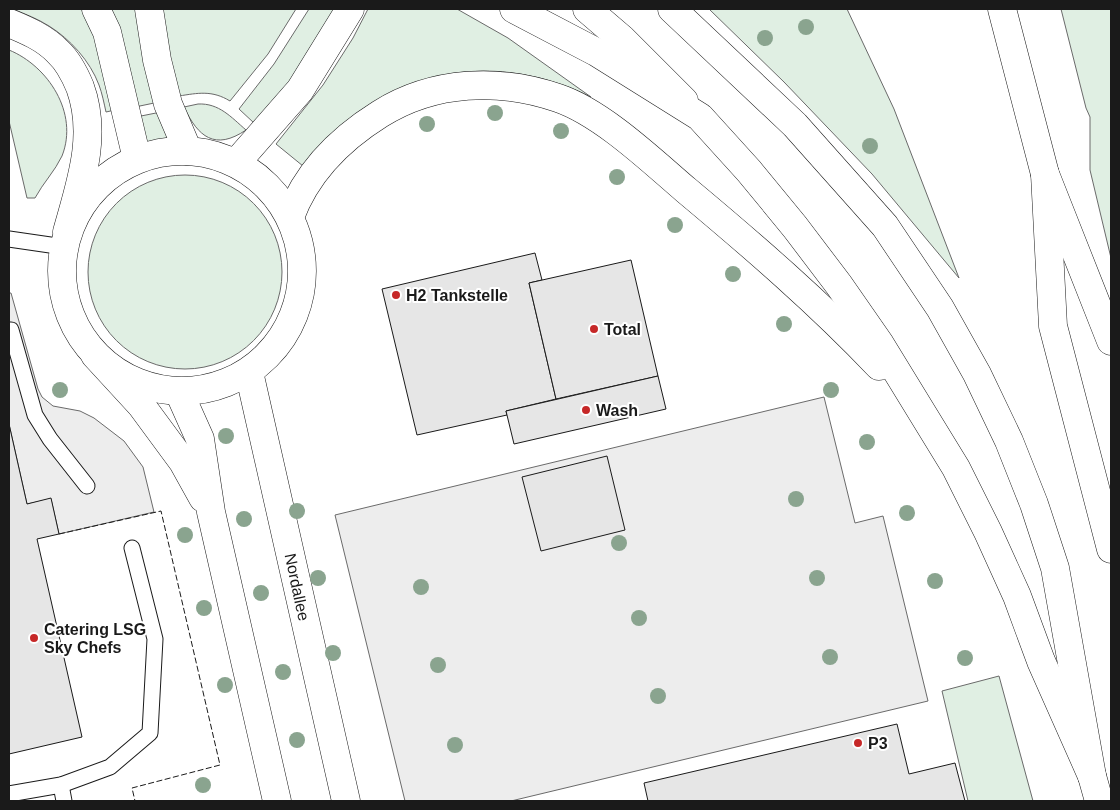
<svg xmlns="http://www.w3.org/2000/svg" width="1120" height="810" viewBox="0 0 1120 810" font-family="Arial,sans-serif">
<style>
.green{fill:#e0efe3;stroke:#6a6a6a}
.parking{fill:#ededed;stroke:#6a6a6a}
.building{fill:#e6e6e6;stroke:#1a1a1a}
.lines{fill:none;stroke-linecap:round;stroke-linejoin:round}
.lane-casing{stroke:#1a1a1a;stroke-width:17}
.street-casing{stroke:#1a1a1a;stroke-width:29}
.secondary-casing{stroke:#1a1a1a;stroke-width:29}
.highway-casing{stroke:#1a1a1a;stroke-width:29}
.lane{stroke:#fff;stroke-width:15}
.street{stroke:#fff;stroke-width:28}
.secondary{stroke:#fff;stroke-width:28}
.highway{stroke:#fff;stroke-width:28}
.fence{stroke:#1a1a1a;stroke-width:1;stroke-dasharray:6 2.5;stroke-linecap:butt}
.tree{fill:#8aa48f}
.poi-dot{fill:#c62828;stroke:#fff;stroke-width:2}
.labels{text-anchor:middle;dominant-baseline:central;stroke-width:4;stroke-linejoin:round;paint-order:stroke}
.poi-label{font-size:16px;font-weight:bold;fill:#1a1a1a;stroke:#fff;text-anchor:start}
.street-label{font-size:16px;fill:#1a1a1a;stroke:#fff}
</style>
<rect width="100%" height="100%" fill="#fff"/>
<g class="green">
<path d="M 13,9 L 81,9 L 90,20 L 115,110 L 106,112 C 104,103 102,93 99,85 C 90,61 70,39 49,26 C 38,19 25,14 13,9 Z"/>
<path d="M 106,9 L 138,9 L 159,102 L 135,107 Z"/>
<path d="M 158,9 L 296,9 L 268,54 L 230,101 C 212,90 198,93 179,96 Z"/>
<path d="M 309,9 L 337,9 L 293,78 L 254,123 L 239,109 L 274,64 Z"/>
<path d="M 368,9 L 457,9 L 508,38 L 591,97 C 512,59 433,62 360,111 L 303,166 L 276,144 L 323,85 L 353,38 Z"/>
<path d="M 709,9 L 847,9 L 894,109 L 959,278 L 872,174 L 784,82 Z"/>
<path d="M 1061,9 L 1111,9 L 1111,258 L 1090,170 L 1090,117 L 1086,108 Z"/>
<path d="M 9,50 C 48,66 79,113 62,156 C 55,171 43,183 35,198 L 27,198 L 9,121 Z"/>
<path d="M 198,104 C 219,103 231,117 246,130 C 215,151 198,137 184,107 Z"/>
<path d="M 161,112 L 168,140 L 165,143 L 146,149 L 136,117 Z"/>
<circle cx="185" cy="272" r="97"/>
<path d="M 999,676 L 1033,801 L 968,801 L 942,691 Z"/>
</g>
<g class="parking">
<path d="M 9,293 L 11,293 L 38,389 L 42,397 L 53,406 L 80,411 L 94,418 L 124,441 L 143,467 L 154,512 L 59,534 L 51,499 L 27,504 L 9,424 Z"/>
<path d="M 824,397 L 855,523 L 883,516 L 928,701 L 511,801 L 405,801 L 335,515 Z"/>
</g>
<g class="building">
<path d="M 535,253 L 542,280 L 529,283 L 556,399 L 506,411 L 507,415 L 417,435 L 382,289 Z"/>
<path d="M 631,260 L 658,376 L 556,399 L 529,283 Z"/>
<path d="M 658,376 L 666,409 L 514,444 L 506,411 Z"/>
<path d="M 9,424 L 27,504 L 51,498 L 59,534 L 37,539 L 82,737 L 9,754 Z"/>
<path d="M 607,456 L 625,530 L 541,551 L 522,477 Z"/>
<path d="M 897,724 L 909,774 L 955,763 L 965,801 L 648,801 L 644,783 Z"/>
</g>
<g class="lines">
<g class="lane-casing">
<g id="lane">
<path d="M 9,239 L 64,247"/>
<path d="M 9,330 L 11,330 L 35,415 L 50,439 L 87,486"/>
<path d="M 61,785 L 64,801"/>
<path d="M 9,794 L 61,785 L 110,767 L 150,733 L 155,639 L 132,548"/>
</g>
</g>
<g class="street-casing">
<g id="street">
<path d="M 587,9 L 622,39 L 684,101"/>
<path d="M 9,23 C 26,30 45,38 58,52 C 68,61 75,75 80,87 C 98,136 80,185 67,232"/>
<path d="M 95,355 L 141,405 L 183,462 L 203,498"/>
<path d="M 249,372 L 346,801"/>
<path d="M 179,392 L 200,439 L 211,512 L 277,801"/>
</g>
</g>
<g class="secondary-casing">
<g id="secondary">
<path d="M 96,9 L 107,32 L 137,159"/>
<path d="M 149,9 L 157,60 L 168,104 L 188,151"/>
<path d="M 1002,9 L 1045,174 L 1111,341"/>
<circle cx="182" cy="271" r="120"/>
<path d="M 236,163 L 300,90 L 350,9"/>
<path d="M 1045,174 L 1053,326 L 1111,549"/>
</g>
</g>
<g class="highway-casing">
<g id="highway">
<path d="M 514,9 L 596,52 L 700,117 L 749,171 L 795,227 L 839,285 L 880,344 L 956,468 L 988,532 L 1017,596 L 1041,661 L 1092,776"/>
<path d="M 672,9 L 795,125 L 885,226 L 940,308 L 977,374 L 1009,441 L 1034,504 L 1055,568 L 1092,776 L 1099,801"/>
<path d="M 290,217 C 307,171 340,139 380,114 C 434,80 500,78 558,98 C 602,113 651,160 686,190 C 753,246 819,303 879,366"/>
</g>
</g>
<use href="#lane" class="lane"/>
<use href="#street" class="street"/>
<use href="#secondary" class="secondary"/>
<use href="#highway" class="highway"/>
<path class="fence" d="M 59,534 L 161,511 L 220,765 L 132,788 L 135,801"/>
</g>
<g class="tree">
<circle cx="806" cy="27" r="8"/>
<circle cx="765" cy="38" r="8"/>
<circle cx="495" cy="113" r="8"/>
<circle cx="427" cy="124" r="8"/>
<circle cx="561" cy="131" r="8"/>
<circle cx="870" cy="146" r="8"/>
<circle cx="617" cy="177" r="8"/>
<circle cx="675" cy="225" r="8"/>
<circle cx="733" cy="274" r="8"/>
<circle cx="784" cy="324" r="8"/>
<circle cx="60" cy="390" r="8"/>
<circle cx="831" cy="390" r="8"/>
<circle cx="226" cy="436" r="8"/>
<circle cx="867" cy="442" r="8"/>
<circle cx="796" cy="499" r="8"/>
<circle cx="297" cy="511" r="8"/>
<circle cx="907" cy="513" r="8"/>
<circle cx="244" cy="519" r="8"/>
<circle cx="185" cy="535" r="8"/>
<circle cx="619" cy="543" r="8"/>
<circle cx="318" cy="578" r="8"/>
<circle cx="817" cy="578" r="8"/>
<circle cx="935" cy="581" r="8"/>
<circle cx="421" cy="587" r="8"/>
<circle cx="261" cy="593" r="8"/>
<circle cx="204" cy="608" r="8"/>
<circle cx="639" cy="618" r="8"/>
<circle cx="333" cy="653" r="8"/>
<circle cx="830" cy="657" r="8"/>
<circle cx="965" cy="658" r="8"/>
<circle cx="438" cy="665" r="8"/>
<circle cx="283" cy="672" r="8"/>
<circle cx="225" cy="685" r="8"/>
<circle cx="658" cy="696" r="8"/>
<circle cx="297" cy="740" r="8"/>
<circle cx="455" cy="745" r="8"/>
<circle cx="203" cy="785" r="8"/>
</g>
<g class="poi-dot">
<circle cx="396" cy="295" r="5"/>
<circle cx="594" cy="329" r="5"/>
<circle cx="586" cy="410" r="5"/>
<circle cx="34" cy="638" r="5"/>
<circle cx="858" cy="743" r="5"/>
</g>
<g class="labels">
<g class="poi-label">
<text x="406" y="295">H2 Tankstelle</text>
<text x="604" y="329">Total</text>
<text x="596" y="410">Wash</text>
<text x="44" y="629">Catering LSG<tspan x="44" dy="18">Sky Chefs</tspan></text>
<text x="868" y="743">P3</text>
</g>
<g class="street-label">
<text transform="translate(297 587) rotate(78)">Nordallee</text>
</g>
</g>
<rect width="1120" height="810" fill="none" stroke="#1a1a1a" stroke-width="20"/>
</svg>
